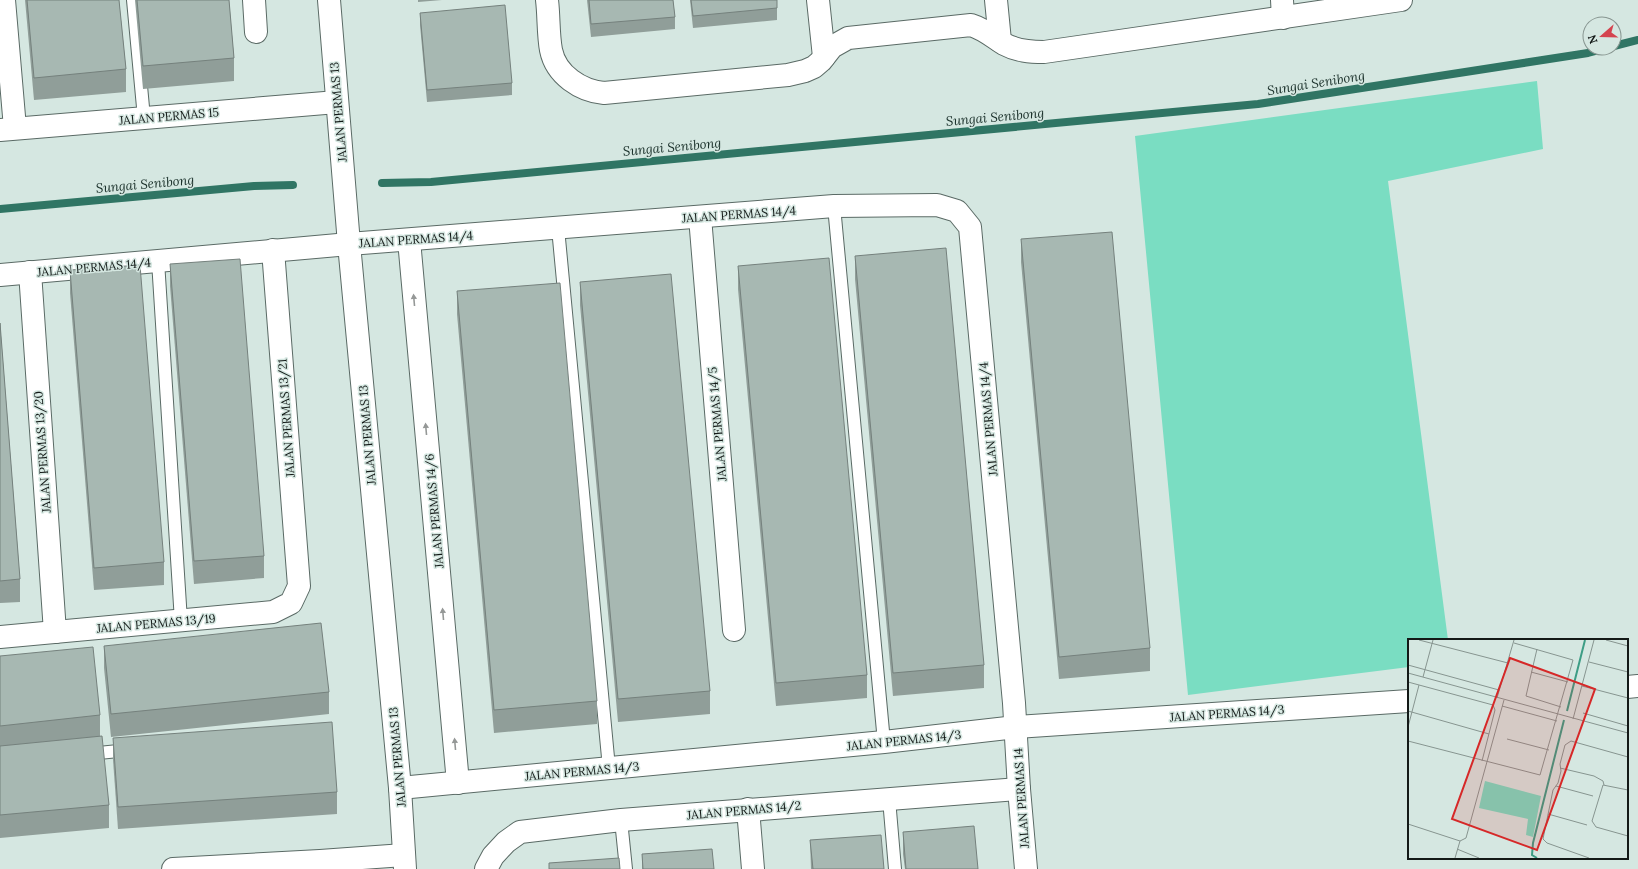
<svg xmlns="http://www.w3.org/2000/svg" width="1638" height="869" viewBox="0 0 1638 869" font-family="Lora,serif">
<style>
.green{fill:#7addc2}
.lines{fill:none;stroke-linecap:round;stroke-linejoin:round}
.stream{stroke:#307564;stroke-width:8}
.lane-casing{stroke:#5a6a65;stroke-width:14}
.street-casing{stroke:#5a6a65;stroke-width:24}
.secondary-casing{stroke:#5a6a65;stroke-width:24}
.lane{stroke:#fff;stroke-width:12}
.street{stroke:#fff;stroke-width:22}
.secondary{stroke:#fff;stroke-width:22}
.wall{fill:#909e99}
.building{fill:#a7b8b2;stroke:#75817d}
.oneway{fill:#959897}
.labels{text-anchor:middle;dominant-baseline:central;stroke-width:3;stroke-linejoin:round;paint-order:stroke}
.street-label{font-size:12px;fill:#131917;stroke:#d5e7e1}
.water-label{font-size:13px;font-style:italic;fill:#192f29;stroke:#d5e7e1}
.inset-river{fill:none;stroke:#3d9d85;stroke-width:2}
.inset-road{fill:none;stroke:#879590;stroke-width:1}
.view{fill:#d62828;fill-opacity:0.15;stroke:#d62828;stroke-width:2}
.inset-edge{fill:none;stroke:#131917;stroke-width:2}
</style>
<rect width="100%" height="100%" fill="#d5e7e1"/>
<path class="green" d="M 1537,81 L 1543,149 L 1388,181 L 1448,640 L 1409,640 L 1409,667 L 1188,695 L 1135,136 Z"/>
<g class="lines">
<g class="stream">
<path d="M 1614,46 L 1638,40"/>
<path d="M 382,183 L 431,182 L 1258,104 L 1588,53 L 1607,48"/>
<path d="M 0,209 L 254,186 L 293,185"/>
</g>
<g class="lane-casing">
<g id="lane">
<path d="M 133,0 L 144,118"/>
<path d="M 834,206 L 884,742"/>
<path d="M 558,228 L 609,768"/>
<path d="M 158,261 L 181,621"/>
<path d="M 89,754 L 128,750"/>
<path d="M 889,799 L 895,869"/>
<path d="M 621,820 L 626,869"/>
</g>
</g>
<g class="street-casing">
<g id="street">
<path d="M 4,0 L 15,128"/>
<path d="M 254,0 L 256,32"/>
<path d="M 547,0 C 549,16 548,34 551,50 C 556,75 581,91 604,93 L 788,75 L 805,71 L 814,67 L 821,61 L 832,47 L 848,38 L 971,25 C 984,29 993,37 1004,44 C 1017,51 1030,52 1044,52 L 1401,0"/>
<path d="M 818,0 L 824,57"/>
<path d="M 996,0 L 1000,41"/>
<path d="M 1282,0 L 1283,18"/>
<path d="M 0,130 L 337,102"/>
<path d="M 700,217 L 734,630"/>
<path d="M 409,240 L 458,783"/>
<path d="M 30,272 L 55,632"/>
<path d="M 0,275 L 349,244 L 834,206 L 937,205 L 957,211 L 970,227 L 1014,703 L 1019,789 L 1026,869"/>
<path d="M 0,637 L 273,612 L 291,603 L 299,586 L 273,250"/>
<path d="M 1627,687 L 1638,686"/>
<path d="M 400,788 L 884,742 L 1016,727 L 1409,701"/>
<path d="M 748,809 L 753,869"/>
<path d="M 173,869 L 320,861 L 404,855"/>
<path d="M 486,869 L 493,856 L 506,842 L 520,832 L 621,820 L 1019,789"/>
</g>
</g>
<g class="secondary-casing">
<path id="secondary" d="M 329,0 L 349,244 L 400,788 L 405,869"/>
</g>
<use href="#lane" class="lane"/>
<use href="#street" class="street"/>
<use href="#secondary" class="secondary"/>
</g>
<g class="wall">
<path d="M 25,0 L 119,0 L 126,69 L 126,92 L 34,100 Z"/>
<path d="M 135,0 L 229,0 L 234,58 L 234,81 L 143,89 Z"/>
<path d="M 418,0 L 442,0 L 418,2 Z"/>
<path d="M 587,0 L 673,0 L 675,17 L 675,29 L 591,37 Z"/>
<path d="M 690,0 L 777,0 L 777,20 L 693,28 Z"/>
<path d="M 420,13 L 512,83 L 512,95 L 427,102 L 420,25 Z"/>
<path d="M 1021,239 L 1150,648 L 1150,671 L 1059,679 L 1021,262 Z"/>
<path d="M 855,256 L 984,665 L 984,688 L 893,696 L 855,279 Z"/>
<path d="M 170,264 L 264,556 L 264,578 L 194,584 L 170,286 Z"/>
<path d="M 738,266 L 867,675 L 867,698 L 776,706 L 738,289 Z"/>
<path d="M 70,270 L 164,562 L 164,585 L 94,590 L 70,293 Z"/>
<path d="M 580,282 L 710,691 L 710,714 L 618,722 L 580,305 Z"/>
<path d="M 457,291 L 597,701 L 597,724 L 494,733 L 457,314 Z"/>
<path d="M 0,323 L 20,579 L 20,602 L 0,603 Z"/>
<path d="M 104,646 L 329,692 L 329,714 L 111,737 L 104,668 Z"/>
<path d="M 0,656 L 100,715 L 100,736 L 109,805 L 109,828 L 0,838 Z"/>
<path d="M 113,738 L 337,792 L 337,814 L 118,829 L 113,760 Z"/>
<path d="M 903,832 L 978,869 L 905,869 L 903,854 Z"/>
<path d="M 810,840 L 884,869 L 811,869 Z"/>
<path d="M 642,854 L 714,869 L 642,869 Z"/>
</g>
<g class="building">
<path d="M 27,0 L 119,0 L 126,69 L 34,78 Z"/>
<path d="M 137,0 L 229,0 L 234,58 L 143,66 Z"/>
<path d="M 589,0 L 673,0 L 675,17 L 591,24 Z"/>
<path d="M 691,0 L 777,0 L 777,8 L 693,16 Z"/>
<path d="M 505,5 L 512,83 L 427,90 L 420,13 Z"/>
<path d="M 1112,232 L 1150,648 L 1059,657 L 1021,239 Z"/>
<path d="M 946,248 L 984,665 L 893,673 L 855,256 Z"/>
<path d="M 829,258 L 867,675 L 776,683 L 738,266 Z"/>
<path d="M 240,259 L 264,556 L 194,561 L 170,264 Z"/>
<path d="M 140,265 L 164,562 L 94,568 L 70,270 Z"/>
<path d="M 671,274 L 710,691 L 618,699 L 580,282 Z"/>
<path d="M 560,283 L 597,701 L 494,710 L 457,291 Z"/>
<path d="M 0,323 L 20,579 L 0,581 Z"/>
<path d="M 321,623 L 329,692 L 111,714 L 104,646 Z"/>
<path d="M 93,647 L 100,715 L 0,726 L 0,656 Z"/>
<path d="M 332,722 L 337,792 L 118,807 L 113,738 Z"/>
<path d="M 102,736 L 109,805 L 0,815 L 0,746 Z"/>
<path d="M 974,826 L 978,869 L 906,869 L 903,832 Z"/>
<path d="M 881,835 L 884,869 L 813,869 L 810,840 Z"/>
<path d="M 712,849 L 714,869 L 643,869 L 642,854 Z"/>
<path d="M 619,858 L 620,869 L 549,869 L 549,863 Z"/>
</g>
<defs><path id="oneway-solid" d="M-6-.8H1V-3.2L6.5 0L1 3.2V.8H-6Z"/></defs>
<g class="oneway">
<use href="#oneway-solid" transform="translate(414 300) rotate(-95)"/>
<use href="#oneway-solid" transform="translate(426 429) rotate(-95)"/>
<use href="#oneway-solid" transform="translate(443 614) rotate(-95)"/>
<use href="#oneway-solid" transform="translate(455 744) rotate(-95)"/>
</g>
<g class="labels">
<g class="street-label">
<text transform="translate(338 112) rotate(-95)">JALAN PERMAS 13</text>
<text transform="translate(169 116) rotate(-5)">JALAN PERMAS 15</text>
<text transform="translate(739 214) rotate(-4)">JALAN PERMAS 14/4</text>
<text transform="translate(416 239) rotate(-4)">JALAN PERMAS 14/4</text>
<text transform="translate(94 267) rotate(-5)">JALAN PERMAS 14/4</text>
<text transform="translate(286 418) rotate(-94)">JALAN PERMAS 13/21</text>
<text transform="translate(988 419) rotate(-95)">JALAN PERMAS 14/4</text>
<text transform="translate(717 424) rotate(-95)">JALAN PERMAS 14/5</text>
<text transform="translate(367 435) rotate(-95)">JALAN PERMAS 13</text>
<text transform="translate(42 452) rotate(-94)">JALAN PERMAS 13/20</text>
<text transform="translate(434 511) rotate(-95)">JALAN PERMAS 14/6</text>
<text transform="translate(156 623) rotate(-5)">JALAN PERMAS 13/19</text>
<text transform="translate(1227 713) rotate(-4)">JALAN PERMAS 14/3</text>
<text transform="translate(904 740) rotate(-6)">JALAN PERMAS 14/3</text>
<text transform="translate(397 757) rotate(-95)">JALAN PERMAS 13</text>
<text transform="translate(582 771) rotate(-5)">JALAN PERMAS 14/3</text>
<text transform="translate(1021 798) rotate(-94)">JALAN PERMAS 14</text>
<text transform="translate(744 810) rotate(-5)">JALAN PERMAS 14/2</text>
</g>
<g class="water-label">
<text transform="translate(1316 83) rotate(-9)">Sungai Senibong</text>
<text transform="translate(995 117) rotate(-5)">Sungai Senibong</text>
<text transform="translate(672 147) rotate(-5)">Sungai Senibong</text>
<text transform="translate(145 184) rotate(-5)">Sungai Senibong</text>
</g>
</g>
<g transform="translate(1408 639)">
<rect width="220" height="220" fill="#d5e7e1"/>
<path d="M 77,142 L 133,157 L 125,198 L 118,196 L 120,180 L 71,169 Z" fill="#7addc2"/>
<path class="inset-river" d="M 159,72 L 177,1M 129,219 L 124,216 L 125,204 L 156,81"/>
<path class="inset-road" d="M 11,1 L 100,24M 198,1 L 220,7M 129,10 L 118,57 L 153,68M 181,23 L 220,33M 0,26 L 91,51M 123,33 L 160,43M 0,34 L 220,94M 15,38 L 25,1M 0,43 L 85,66 L 87,71 L 74,122M 174,47 L 220,59M 89,59 L 106,1M 94,67 L 149,82M 0,72 L 81,95M 175,74 L 220,87M 165,80 L 186,1M 0,88 L 11,46M 99,100 L 141,111M 0,102 L 132,136 L 165,21 L 106,4M 152,129 L 186,137 L 195,142 L 196,146M 148,147 L 185,157M 220,151 L 195,146 L 184,182 L 188,188 L 220,197M 140,175 L 179,186M 0,185 L 52,202 L 47,219M 52,202 L 58,199 L 96,61M 49,210 L 71,219M 181,219 L 139,204 L 135,200 L 145,151 L 150,144 L 153,132 L 152,125 L 157,106 L 163,102 L 220,118"/>
<path class="view" d="M 102,19 L 187,50 L 129,211 L 44,180 Z"/>
<rect width="220" height="220" class="inset-edge"/>
</g>
<g transform="translate(1602 36) rotate(250)"><circle r="19" fill="#d5e7e1" stroke="#879590"/>
<path d="M0-3L7 15L0 10L-7 15Z" fill="#d4444f"/>
<text y="-6" font-size="11" font-weight="bold" text-anchor="middle" fill="#131917">N</text>
</g>
</svg>
